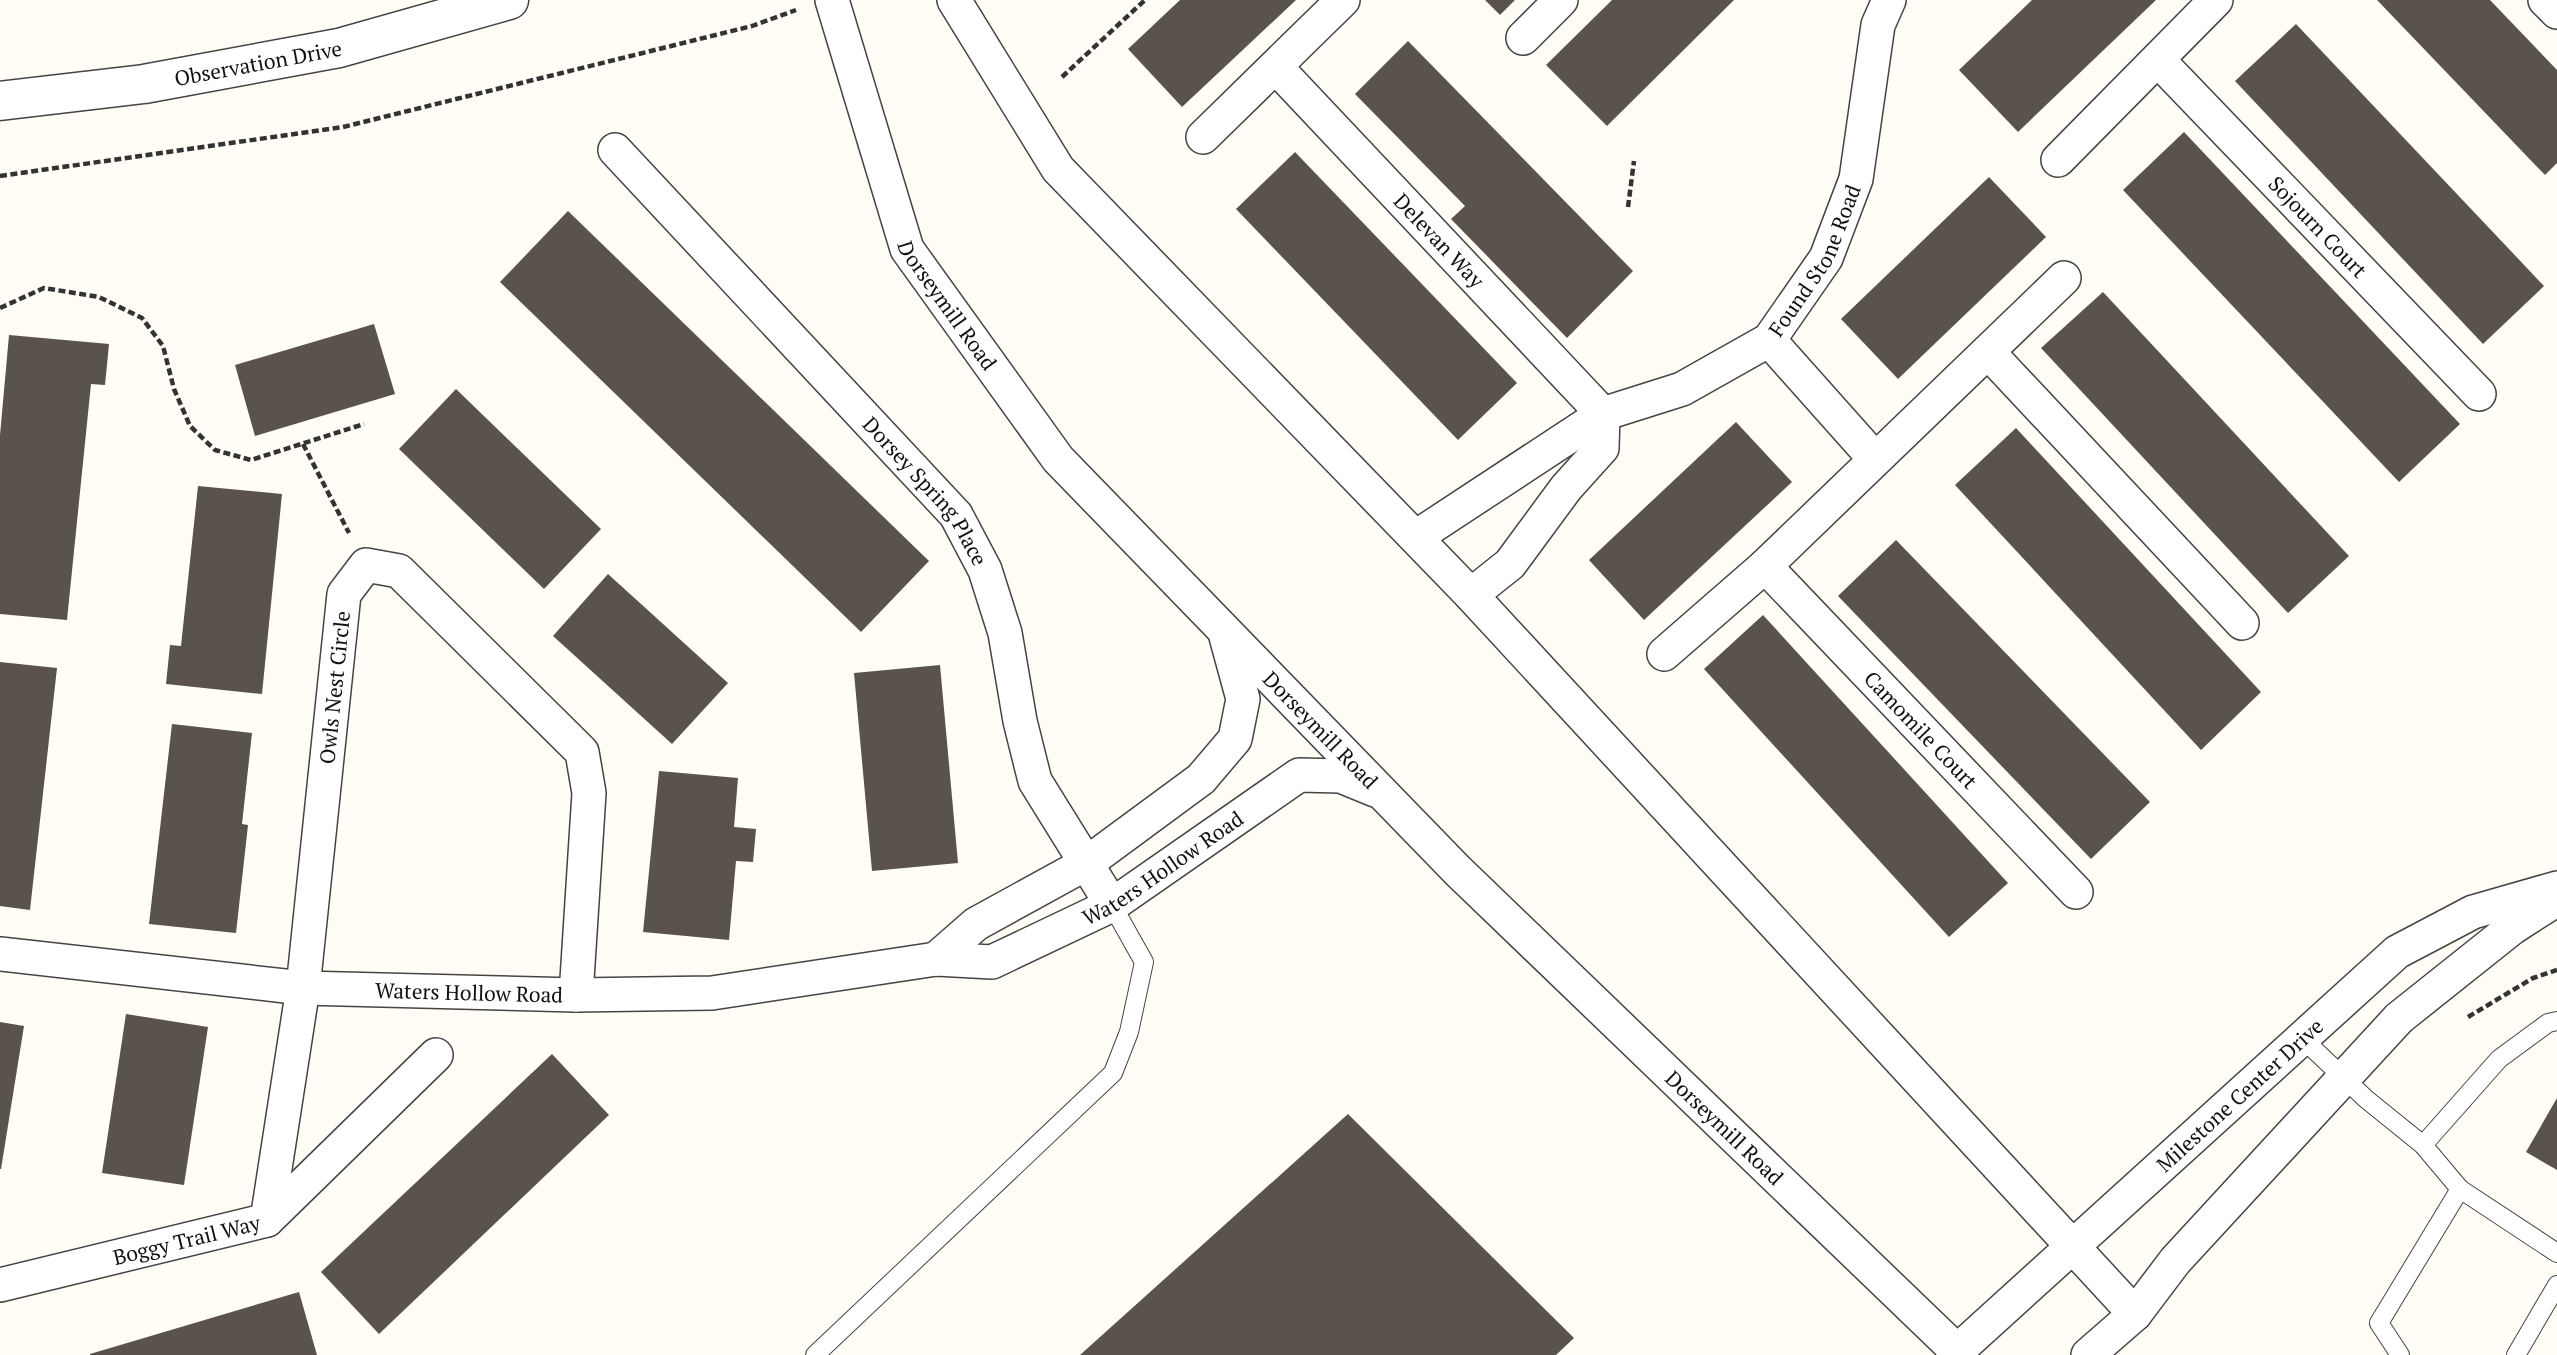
<svg xmlns="http://www.w3.org/2000/svg" width="2557" height="1355" viewBox="0 0 2557 1355" font-family="'PT Serif',serif">
<style>
.building{fill:#5a524d}
.lines{fill:none;stroke-linecap:round;stroke-linejoin:round}
.service-casing{stroke:#444;stroke-width:20}
.minor-casing{stroke:#444;stroke-width:36}
.tertiary-casing{stroke:#444;stroke-width:41}
.path{stroke:#333;stroke-width:4.5;stroke-dasharray:7 3.5;stroke-linecap:butt}
.service{stroke:#fff;stroke-width:18}
.minor{stroke:#fff;stroke-width:33}
.tertiary{stroke:#fff;stroke-width:38}
.labels{text-anchor:middle;dominant-baseline:central;stroke-width:7;stroke-linejoin:round;paint-order:stroke}
.street-label{font-size:21px;fill:#111;stroke:#fff}
</style>
<rect width="100%" height="100%" fill="#fffdf5"/>
<g class="building">
<path d="M 1180,0 L 1296,0 L 1182,107 L 1128,49 Z"/>
<path d="M 1485,0 L 1515,0 L 1500,15 Z"/>
<path d="M 1612,0 L 1734,0 L 1607,126 L 1546,65 Z"/>
<path d="M 2032,0 L 2156,0 L 2018,132 L 1959,70 Z"/>
<path d="M 2377,0 L 2490,0 L 2557,70 L 2557,163 L 2545,175 Z"/>
<path d="M 2296,24 L 2544,286 L 2483,344 L 2235,81 Z"/>
<path d="M 1408,41 L 1633,271 L 1567,338 L 1451,219 L 1465,206 L 1355,94 Z"/>
<path d="M 2184,132 L 2460,424 L 2399,482 L 2123,190 Z"/>
<path d="M 1295,152 L 1517,383 L 1458,440 L 1236,209 Z"/>
<path d="M 1989,177 L 2046,237 L 1898,379 L 1841,319 Z"/>
<path d="M 568,211 L 929,561 L 861,632 L 500,282 Z"/>
<path d="M 2103,292 L 2349,556 L 2288,613 L 2041,348 Z"/>
<path d="M 374,324 L 395,394 L 255,436 L 235,365 Z"/>
<path d="M 9,335 L 109,344 L 105,385 L 91,384 L 67,620 L 0,614 L 0,435 Z"/>
<path d="M 456,389 L 601,529 L 544,589 L 399,449 Z"/>
<path d="M 1736,422 L 1792,482 L 1644,620 L 1589,560 Z"/>
<path d="M 2016,428 L 2261,692 L 2201,750 L 1955,485 Z"/>
<path d="M 198,486 L 282,494 L 262,694 L 166,684 L 170,645 L 181,646 Z"/>
<path d="M 1896,540 L 2150,802 L 2091,859 L 1838,596 Z"/>
<path d="M 608,574 L 728,683 L 672,744 L 553,636 Z"/>
<path d="M 1763,615 L 2008,883 L 1949,937 L 1704,669 Z"/>
<path d="M 0,662 L 57,668 L 30,910 L 0,906 Z"/>
<path d="M 940,665 L 958,863 L 872,871 L 854,673 Z"/>
<path d="M 172,724 L 252,733 L 242,824 L 248,825 L 236,933 L 149,924 Z"/>
<path d="M 659,771 L 738,778 L 734,827 L 756,829 L 753,862 L 736,861 L 729,940 L 643,932 Z"/>
<path d="M 126,1014 L 208,1027 L 184,1185 L 102,1173 Z"/>
<path d="M 0,1022 L 24,1026 L 1,1169 L 0,1169 Z"/>
<path d="M 552,1054 L 609,1115 L 379,1334 L 321,1272 Z"/>
<path d="M 2557,1098 L 2557,1170 L 2526,1152 Z"/>
<path d="M 1348,1114 L 1574,1338 L 1556,1355 L 1080,1355 Z"/>
<path d="M 299,1292 L 317,1355 L 90,1355 L 90,1354 Z"/>
</g>
<g class="lines">
<g class="service-casing">
<g id="service">
<path d="M 2303,1039 L 2366,1099 L 2423,1145 L 2460,1189 L 2379,1323 L 2400,1355"/>
<path d="M 2423,1145 L 2499,1059 L 2548,1023 L 2557,1021"/>
<path d="M 2460,1189 L 2557,1253"/>
<path d="M 815,1355 L 1113,1073 L 1129,1032 L 1144,962 L 1112,905"/>
<path d="M 2516,1355 L 2557,1285"/>
</g>
</g>
<g class="minor-casing">
<g id="minor">
<path id="s1" d="M 832,0 L 907,249 L 1058,459 L 1457,870 L 1961,1355"/>
<path d="M 954,0 L 1058,169 L 1471,595 L 2135,1314"/>
<path d="M 2545,0 L 2557,12"/>
<path d="M 1523,38 L 1561,0"/>
<path id="s2" d="M 2158,60 L 2479,394"/>
<path id="s3" d="M 1276,67 L 1603,414"/>
<path d="M 1203,137 L 1343,0"/>
<path id="s4" d="M 615,150 L 956,515 L 985,570 L 1005,633 L 1020,721 L 1035,781 L 1112,905"/>
<path d="M 2058,160 L 2216,0"/>
<path d="M 1769,340 L 1875,459"/>
<path d="M 1988,352 L 2242,623"/>
<path id="s5" d="M 1416,537 L 1603,414 L 1682,389 L 1769,340 L 1826,258 L 1856,179 L 1878,25 L 1889,0"/>
<path id="s6" d="M 1765,566 L 2076,892"/>
<path d="M 1471,595 L 1510,564 L 1566,488 L 1602,448 L 1603,414"/>
<path d="M 1664,654 L 1765,566 L 2064,278"/>
<path id="s7" d="M 0,954 L 303,988 L 576,995 L 712,993 L 936,959 L 992,962 L 1112,905 L 1299,775 L 1341,776 L 1375,790"/>
<path d="M 936,959 L 976,924 L 1087,863 L 1201,779 L 1235,739 L 1243,699 L 1225,633"/>
<path id="s8" d="M 267,1220 L 303,988 L 344,594 L 366,565 L 399,571 L 582,752 L 589,793 L 576,995"/>
<path id="s9" d="M 0,1285 L 267,1220 L 436,1055"/>
<path id="s10" d="M 1953,1355 L 2397,952 L 2473,912 L 2557,888"/>
<path d="M 2088,1355 L 2135,1314 L 2175,1261 L 2399,1018 L 2512,928 L 2557,899"/>
</g>
</g>
<g class="tertiary-casing">
<g id="tertiary">
<path id="s11" d="M 0,101 L 144,84 L 339,48 L 509,0"/>
</g>
</g>
<g class="path">
<path d="M 1062,77 L 1145,0"/>
<path d="M 0,176 L 343,127 L 752,26 L 796,10"/>
<path d="M 1628,207 L 1634,161"/>
<path d="M 0,308 L 44,288 L 99,297 L 142,318 L 163,346 L 174,389 L 190,426 L 215,450 L 251,460 L 364,424"/>
<path d="M 303,444 L 349,533"/>
<path d="M 2468,1017 L 2533,978 L 2557,970"/>
</g>
<use href="#service" class="service"/>
<use href="#minor" class="minor"/>
<use href="#tertiary" class="tertiary"/>
</g>
<g class="labels">
<g class="street-label">
<text stroke="none"><textPath href="#s11" startOffset="261">Observation Drive</textPath></text>
<text stroke="none"><textPath href="#s2" startOffset="231">Sojourn Court</textPath></text>
<text stroke="none"><textPath href="#s3" startOffset="238">Delevan Way</textPath></text>
<text stroke="none"><textPath href="#s5" startOffset="499">Found Stone Road</textPath></text>
<text stroke="none"><textPath href="#s1" startOffset="329">Dorseymill Road</textPath></text>
<text stroke="none"><textPath href="#s4" startOffset="462">Dorsey Spring Place</textPath></text>
<text stroke="none"><textPath href="#s8" startOffset="537">Owls Nest Circle</textPath></text>
<text stroke="none"><textPath href="#s6" startOffset="226">Camomile Court</textPath></text>
<text stroke="none"><textPath href="#s1" startOffset="896">Dorseymill Road</textPath></text>
<text stroke="none"><textPath href="#s7" startOffset="1192">Waters Hollow Road</textPath></text>
<text stroke="none"><textPath href="#s7" startOffset="471">Waters Hollow Road</textPath></text>
<text stroke="none"><textPath href="#s10" startOffset="387">Milestone Center Drive</textPath></text>
<text stroke="none"><textPath href="#s1" startOffset="1463">Dorseymill Road</textPath></text>
<text stroke="none"><textPath href="#s9" startOffset="192">Boggy Trail Way</textPath></text>
</g>
</g>
</svg>
